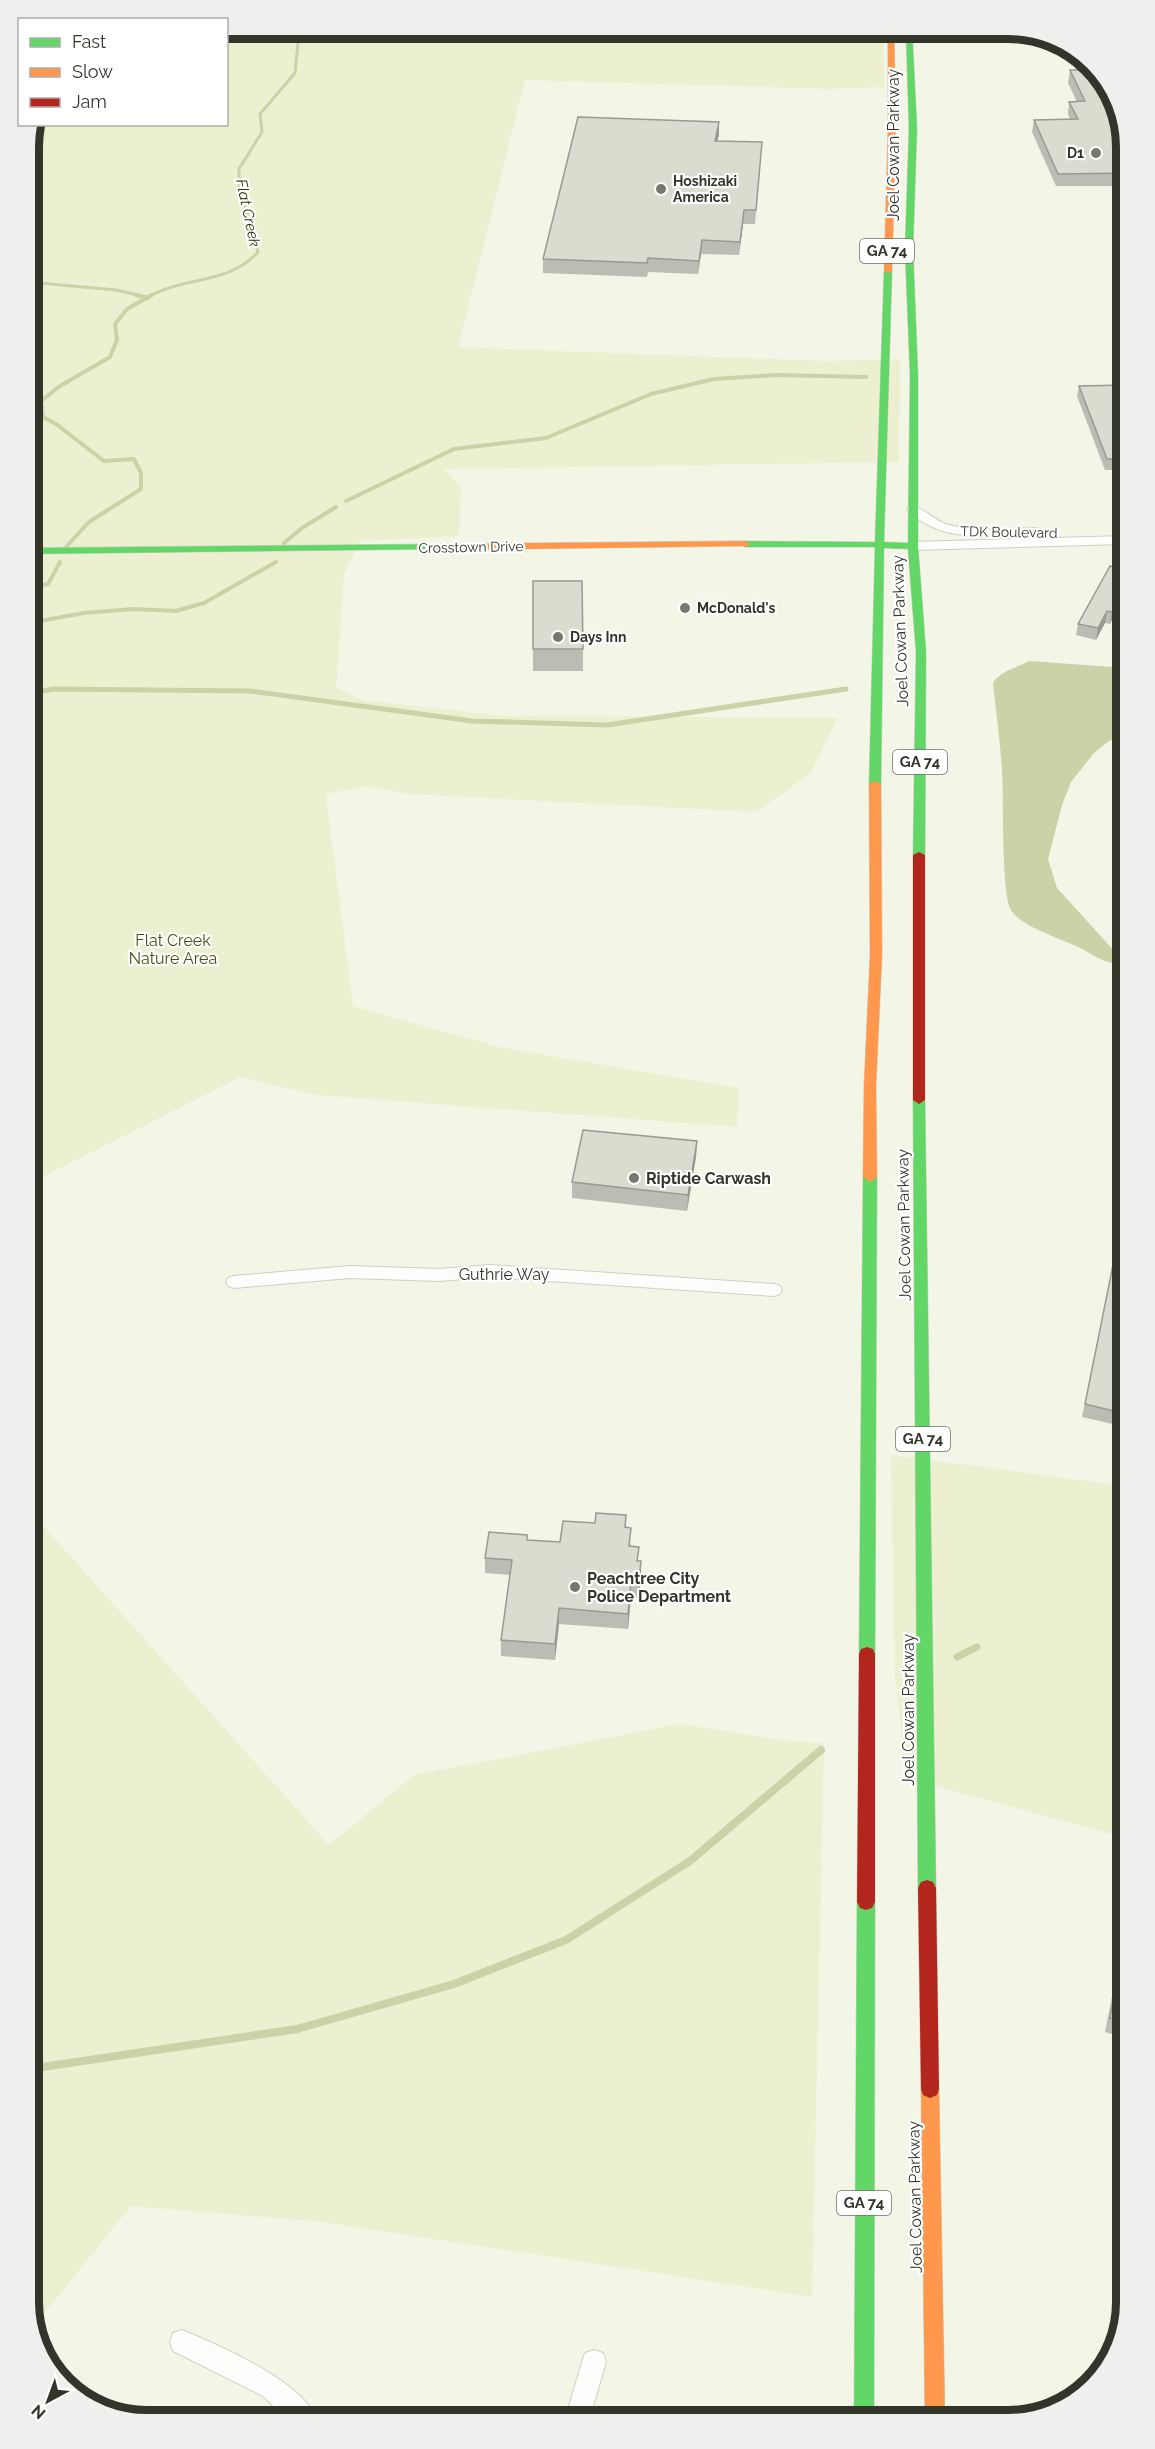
<svg xmlns="http://www.w3.org/2000/svg" width="1155" height="2449" viewBox="0 0 1155 2449" font-family="Raleway,sans-serif">
<style>
.green{fill:#ecf0d1}
.water{fill:#ccd1a7}
.lines{fill:none;stroke-linecap:round;stroke-linejoin:round}
.stream-far4{stroke:#ccd1a7;stroke-width:3}
.stream-far3{stroke:#ccd1a7;stroke-width:4}
.stream-far2{stroke:#ccd1a7;stroke-width:5}
.stream-far1{stroke:#ccd1a7;stroke-width:7}
.stream{stroke:#ccd1a7;stroke-width:8}
.street-casing{stroke:#cfd0c5;stroke-width:2}
.fast-casing{stroke:#cfd0c5;stroke-width:1}
.slow-casing{stroke:#cfd0c5;stroke-width:1}
.jam-casing{stroke:#cfd0c5;stroke-width:1}
.street{fill:#fdfefb;fill-rule:evenodd}
.fast{fill:#63d668;fill-rule:evenodd}
.slow{fill:#ff974d;fill-rule:evenodd}
.jam{fill:#b3261e;fill-rule:evenodd}
.wall{fill:#bbbdb3}
.shaded-wall{fill:#999a92}
.building{fill:#dadcd0;stroke:#999a92;stroke-width:1.5}
.poi-dot{fill:#76786c;stroke:#fff;stroke-width:2}
.labels{text-anchor:middle;dominant-baseline:central;stroke-width:4.5;stroke-linejoin:round;paint-order:stroke}
.far-poi-label{font-size:14px;font-weight:bold;fill:#33342a;stroke:#fff;text-anchor:start}
.far-street-label{font-size:14px;fill:#33342a;stroke:#fff}
.far-water-label{font-size:15px;font-style:italic;fill:#2d2f05;stroke:#fff}
.shield{fill:#fff;stroke:#70716a;stroke-width:1.5}
.shield-label{font-size:15px;font-weight:bold;fill:#33342a}
.street-label{font-size:16px;fill:#33342a;stroke:#fff}
.park-label{font-size:16px;fill:#4c4f13;stroke:#fff}
.poi-label{font-size:16px;font-weight:bold;fill:#33342a;stroke:#fff;text-anchor:start}
.rim{fill:none;stroke:#33342a;stroke-width:8}
</style>
<rect width="100%" height="100%" fill="#f3f5e6"/>
<g class="green">
<path d="M 227,29 L 883,29 L 885,87 L 827,89 L 525,80 L 458,347 L 826,361 L 900,359 L 899,462 L 444,469 L 461,487 L 459,536 L 360,541 L 344,574 L 336,688 L 362,700 L 504,716 L 838,718 L 811,773 L 756,812 L 409,794 L 365,786 L 326,794 L 353,1006 L 499,1047 L 739,1088 L 737,1127 L 316,1095 L 240,1077 L 29,1184 L 29,139 L 33,125 L 226,124 Z"/>
<path d="M 891,1455 L 1126,1486 L 1126,1838 L 906,1778 L 895,1674 Z"/>
<path d="M 29,1510 L 329,1845 L 414,1775 L 680,1724 L 790,1741 L 824,1743 L 812,2297 L 323,2222 L 131,2206 L 33,2327 L 29,2302 Z"/>
</g>
<path class="water" d="M 1029,661 L 1126,668 L 1126,736 L 1109,741 L 1094,753 L 1071,782 L 1062,805 L 1048,859 L 1057,888 L 1117,954 L 1115,963 C 1101,962 1091,953 1078,947 C 1061,939 1020,926 1011,910 C 1001,891 1004,796 1002,769 C 1000,740 996,711 993,683 C 1001,670 1017,668 1029,661 Z"/>
<g class="lines">
<g class="stream-far4">
<path d="M 29,282 L 116,290 L 142,296"/>
<path d="M 150,296 C 186,276 228,285 258,252 L 239,185 L 239,169 L 262,132 L 260,114 L 295,73 L 298,43 L 304,29"/>
</g>
<g class="stream-far3">
<path d="M 136,295 L 148,298"/>
<path d="M 346,501 L 454,449 L 546,438 L 651,394 L 714,379 L 776,375 L 866,377"/>
<path d="M 284,543 L 302,528 L 336,507"/>
<path d="M 66,547 L 89,522 L 141,489 L 141,473 L 134,459 L 104,461 L 56,424 L 43,417 L 41,401 L 60,386 L 110,357 L 117,340 L 115,324 L 127,309 L 152,295"/>
<path d="M 29,587 L 48,584 L 60,562"/>
<path d="M 29,623 L 84,613 L 133,609 L 176,611 L 204,603 L 276,562"/>
</g>
<path class="stream-far2" d="M 29,693 L 54,689 L 250,691 L 472,721 L 607,725 L 846,689"/>
<path class="stream-far1" d="M 957,1657 L 977,1647"/>
<path class="stream" d="M 29,2069 L 297,2029 L 454,1984 L 566,1940 L 690,1861 L 821,1750"/>
<g class="street-casing">
<g id="street">
<path d="M 913,506 C 925,509 934,520 946,524 C 975,533 1008,529 1037,528 L 1043,532 L 1037,536 C 995,536 938,544 907,509 Z"/>
<path d="M 1126,536 L 1126,544 L 913,550 L 907,546 L 913,542 Z"/>
<path d="M 490,1265 L 774,1284 L 780,1286 L 782,1290 L 780,1294 L 774,1296 L 490,1277 L 439,1281 L 350,1278 L 234,1288 L 228,1286 L 226,1282 L 228,1278 L 234,1276 L 350,1266 L 439,1269 Z"/>
<path d="M 182,2330 C 219,2345 304,2382 317,2420 L 288,2420 L 263,2396 L 173,2351 L 170,2342 L 173,2333 Z"/>
<path d="M 594,2350 L 603,2353 L 606,2362 L 589,2420 L 565,2420 L 582,2362 L 585,2353 Z"/>
</g>
</g>
<g class="fast-casing">
<g id="fast">
<path d="M 906,29 L 912,29 L 917,128 L 913,249 L 918,375 L 918,546 L 926,652 L 925,855 L 919,858 L 913,855 L 916,652 L 908,549 L 884,548 L 881,784 L 875,787 L 869,784 L 875,547 L 745,547 L 740,544 L 745,541 L 875,542 L 884,271 L 888,269 L 892,271 L 884,542 L 908,543 L 910,375 L 905,249 L 909,128 Z"/>
<path d="M 443,544 L 446,545 L 446,549 L 29,554 L 29,548 Z"/>
<path d="M 919,1096 L 925,1100 L 936,1888 L 933,1894 L 927,1896 L 921,1894 L 918,1888 L 913,1100 Z"/>
<path d="M 870,1172 L 877,1177 L 875,1654 L 873,1659 L 867,1661 L 861,1659 L 859,1654 L 863,1177 Z"/>
<path d="M 866,1894 L 872,1896 L 875,1902 L 874,2420 L 854,2420 L 857,1902 L 860,1896 Z"/>
</g>
</g>
<g class="slow-casing">
<g id="slow">
<path d="M 888,29 L 894,29 L 896,128 L 892,271 L 888,273 L 884,271 L 888,128 Z"/>
<path d="M 745,541 L 750,544 L 748,546 L 443,550 L 438,547 L 443,544 Z"/>
<path d="M 875,781 L 881,784 L 882,955 L 876,1086 L 877,1177 L 870,1182 L 863,1177 L 864,1086 L 870,955 L 869,784 Z"/>
<path d="M 930,2080 L 937,2083 L 939,2089 L 945,2420 L 925,2420 L 921,2089 L 923,2083 Z"/>
</g>
</g>
<g class="jam-casing">
<g id="jam">
<path d="M 919,852 L 925,855 L 925,1100 L 919,1104 L 913,1100 L 913,855 Z"/>
<path d="M 867,1647 L 873,1649 L 875,1654 L 875,1902 L 872,1908 L 866,1910 L 860,1908 L 857,1902 L 859,1654 L 861,1649 Z"/>
<path d="M 927,1880 L 933,1882 L 936,1888 L 939,2089 L 937,2095 L 930,2098 L 923,2095 L 921,2089 L 918,1888 L 921,1882 Z"/>
</g>
</g>
<use href="#street" class="street"/>
<use href="#fast" class="fast"/>
<use href="#slow" class="slow"/>
<use href="#jam" class="jam"/>
</g>
<g class="wall">
<path d="M 1070,70 L 1126,147 L 1126,186 L 1056,186 L 1032,132 L 1034,120 L 1070,119 L 1068,114 L 1069,102 L 1077,102 L 1068,83 Z"/>
<path d="M 719,135 L 717,141 L 761,155 L 755,224 L 743,224 L 739,255 L 701,254 L 698,274 L 648,272 L 647,277 L 543,273 L 543,259 Z"/>
<path d="M 1126,385 L 1126,470 L 1105,470 L 1077,396 L 1079,386 Z"/>
<path d="M 533,581 L 583,649 L 583,671 L 533,671 Z"/>
<path d="M 1125,581 L 1122,587 L 1124,591 L 1126,591 L 1126,615 L 1123,622 L 1112,619 L 1110,624 L 1105,623 L 1096,640 L 1076,635 L 1078,624 Z"/>
<path d="M 697,1141 L 696,1157 L 687,1211 L 572,1198 L 572,1182 Z"/>
<path d="M 1115,1255 L 1126,1257 L 1126,1427 L 1082,1417 Z"/>
<path d="M 626,1527 L 631,1546 L 638,1561 L 641,1577 L 639,1598 L 631,1597 L 628,1629 L 559,1624 L 555,1660 L 501,1656 L 501,1640 L 510,1575 L 485,1573 L 485,1558 L 527,1535 L 527,1540 L 560,1542 Z"/>
<path d="M 1126,1925 L 1126,2038 L 1105,2032 Z"/>
</g>
<g class="shaded-wall">
<path d="M 719,122 L 719,135 L 714,154 L 715,141 Z"/>
<path d="M 744,210 L 743,224 L 739,255 L 740,242 Z"/>
<path d="M 702,240 L 701,254 L 698,274 L 699,261 Z"/>
<path d="M 1126,570 L 1125,581 L 1116,597 L 1118,586 Z"/>
<path d="M 1114,608 L 1112,619 L 1110,624 L 1112,612 Z"/>
<path d="M 1126,608 L 1126,615 L 1123,622 L 1125,610 Z"/>
<path d="M 1107,611 L 1105,623 L 1096,640 L 1098,628 Z"/>
<path d="M 697,1141 L 696,1157 L 687,1211 L 688,1195 Z"/>
<path d="M 641,1561 L 641,1577 L 639,1598 L 639,1582 Z"/>
<path d="M 631,1581 L 631,1597 L 628,1629 L 628,1614 Z"/>
<path d="M 559,1608 L 559,1624 L 555,1660 L 555,1644 Z"/>
</g>
<g class="building">
<path d="M 1070,70 L 1093,70 L 1118,102 L 1126,147 L 1126,173 L 1058,174 L 1034,120 L 1078,119 L 1069,102 L 1085,101 Z"/>
<path d="M 578,117 L 719,122 L 715,141 L 762,142 L 756,210 L 744,210 L 740,242 L 702,240 L 699,261 L 648,258 L 647,263 L 543,259 Z"/>
<path d="M 1126,385 L 1126,459 L 1107,459 L 1079,386 Z"/>
<path d="M 1110,566 L 1126,570 L 1118,586 L 1125,587 L 1123,591 L 1126,591 L 1126,608 L 1125,610 L 1114,608 L 1112,612 L 1107,611 L 1098,628 L 1078,624 Z"/>
<path d="M 533,581 L 582,581 L 583,649 L 533,649 Z"/>
<path d="M 583,1130 L 697,1141 L 688,1195 L 572,1182 Z"/>
<path d="M 1115,1255 L 1126,1257 L 1126,1414 L 1085,1404 Z"/>
<path d="M 596,1513 L 626,1515 L 625,1527 L 631,1528 L 629,1546 L 639,1547 L 637,1561 L 641,1561 L 639,1582 L 631,1581 L 628,1614 L 559,1608 L 555,1644 L 501,1640 L 512,1560 L 485,1558 L 489,1532 L 527,1535 L 527,1540 L 560,1542 L 563,1521 L 595,1523 Z"/>
<path d="M 1126,1935 L 1126,2023 L 1110,2018 Z"/>
</g>
<g class="poi-dot">
<circle cx="1096" cy="153" r="6"/>
<circle cx="661" cy="189" r="6"/>
<circle cx="685" cy="608" r="6"/>
<circle cx="558" cy="637" r="6"/>
<circle cx="634" cy="1178" r="6"/>
<circle cx="575" cy="1587" r="6"/>
</g>
<g class="labels">
<g class="far-poi-label">
<text x="1084" y="153" text-anchor="end">D1</text>
<text x="673" y="181">Hoshizaki<tspan x="673" dy="16">America</tspan></text>
<text x="697" y="608">McDonald's</text>
<text x="570" y="637">Days Inn</text>
</g>
<g class="far-street-label">
<text transform="translate(1009 532) rotate(1)">TDK Boulevard</text>
<text transform="translate(471 547) rotate(-1)">Crosstown Drive</text>
</g>
<g class="far-water-label">
<text transform="translate(248 213) rotate(78)">Flat Creek</text>
</g>
<g class="shield">
<rect x="860" y="239" width="54" height="24" rx="4.5"/>
<rect x="893" y="750" width="54" height="24" rx="4.5"/>
<rect x="896" y="1427" width="54" height="24" rx="4.5"/>
<rect x="837" y="2191" width="54" height="24" rx="4.5"/>
</g>
<g class="shield-label">
<text x="887" y="251">GA 74</text>
<text x="920" y="762">GA 74</text>
<text x="923" y="1439">GA 74</text>
<text x="864" y="2203">GA 74</text>
</g>
<g class="street-label">
<text transform="translate(893 145) rotate(-90)">Joel Cowan Parkway</text>
<text transform="translate(900 631) rotate(-92)">Joel Cowan Parkway</text>
<text transform="translate(904 1225) rotate(-91)">Joel Cowan Parkway</text>
<text x="504" y="1274">Guthrie Way</text>
<text transform="translate(908 1710) rotate(-90)">Joel Cowan Parkway</text>
<text transform="translate(915 2197) rotate(-91)">Joel Cowan Parkway</text>
</g>
<g class="park-label">
<text x="173" y="940">Flat Creek<tspan x="173" dy="18">Nature Area</tspan></text>
</g>
<g class="poi-label">
<text x="646" y="1178">Riptide Carwash</text>
<text x="587" y="1578">Peachtree City<tspan x="587" dy="18">Police Department</tspan></text>
</g>
</g>
<path d="M0 0H1155V2449H0ZM147 39H1008A108 108 0 0 1 1116 147V2302A108 108 0 0 1 1008 2410H147A108 108 0 0 1 39 2302V147A108 108 0 0 1 147 39Z" fill="#efefee" fill-rule="evenodd"/>
<path class="rim" d="M147 39H1008A108 108 0 0 1 1116 147V2302A108 108 0 0 1 1008 2410H147A108 108 0 0 1 39 2302V147A108 108 0 0 1 147 39Z"/>
<rect x="18" y="18" width="210" height="108" fill="#ffffff" stroke="#adaeaa" stroke-width="1.5"/>
<rect x="30" y="38" width="30" height="9" fill="#63d668" stroke="#adaeaa" stroke-width="1.5"/>
<text x="72" y="48" font-size="18" fill="#33342a">Fast</text>
<rect x="30" y="68" width="30" height="9" fill="#ff974d" stroke="#adaeaa" stroke-width="1.5"/>
<text x="72" y="78" font-size="18" fill="#33342a">Slow</text>
<rect x="30" y="98" width="30" height="9" fill="#b3261e" stroke="#adaeaa" stroke-width="1.5"/>
<text x="72" y="108" font-size="18" fill="#33342a">Jam</text>
<g transform="translate(48 2401) rotate(221)" stroke="#ffffff" stroke-width="4.5" paint-order="stroke">
<path d="M0-4.5L10 22L0 15L-10 22Z" fill="#33342a"/>
<text y="-9" font-size="16" font-weight="bold" text-anchor="middle" fill="#33342a">N</text>
</g>
</svg>
